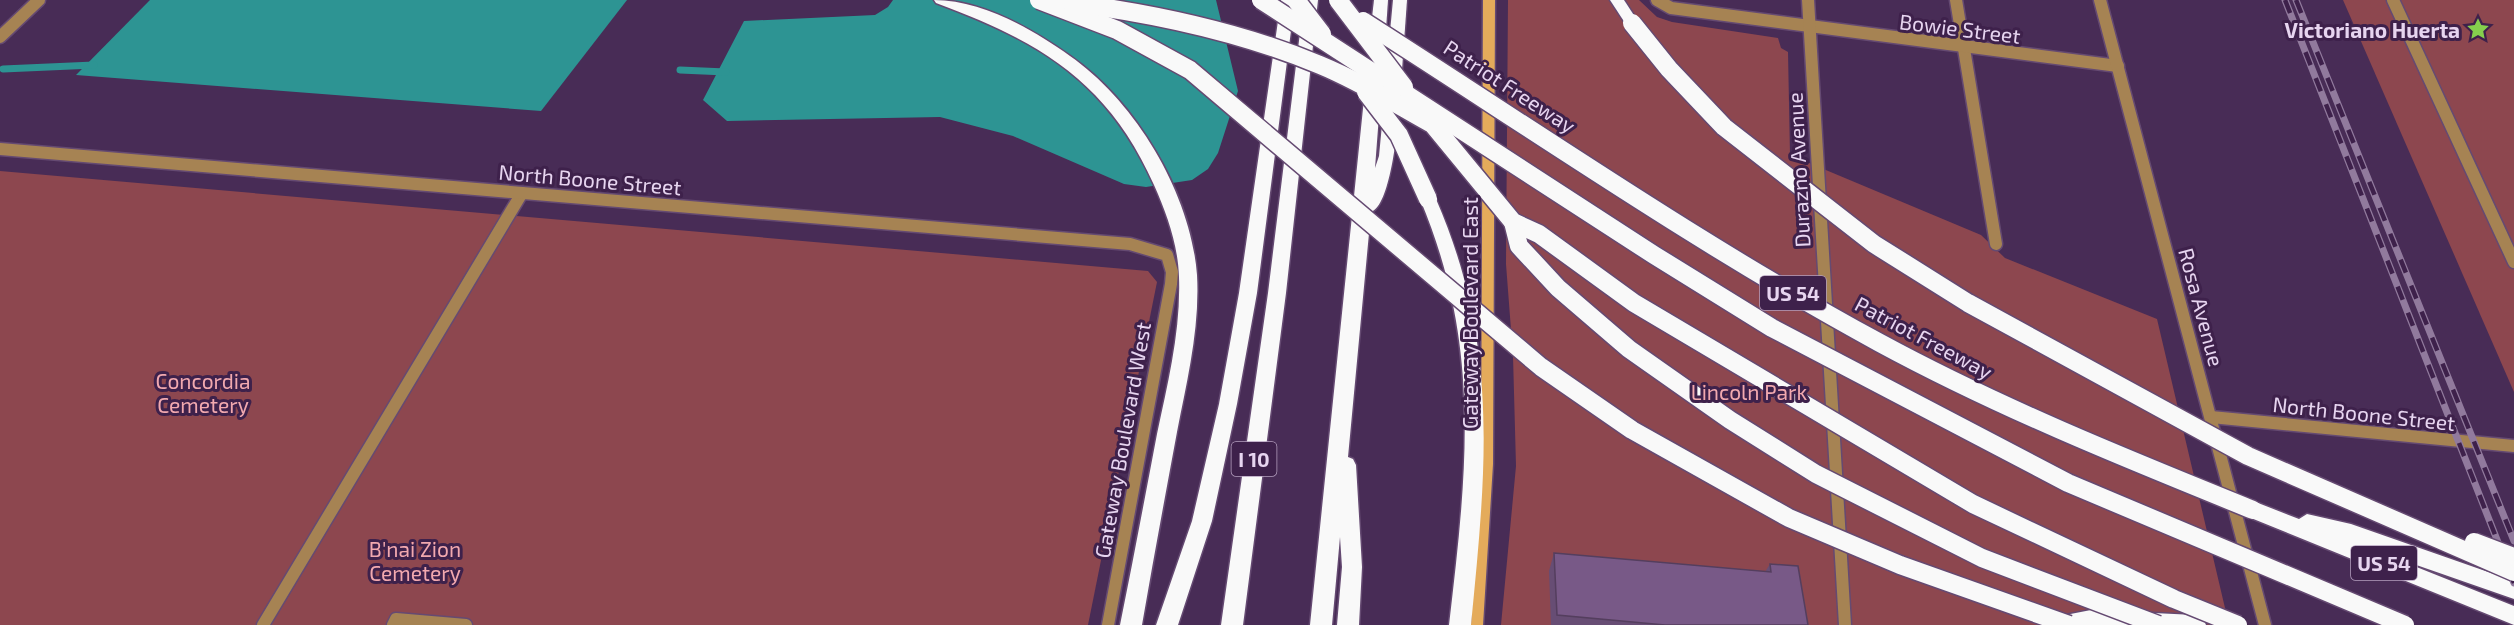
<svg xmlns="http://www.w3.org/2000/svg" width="2514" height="625" viewBox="0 0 2514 625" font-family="'Exo 2',sans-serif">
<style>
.green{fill:#8d474f}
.water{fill:#2d9493}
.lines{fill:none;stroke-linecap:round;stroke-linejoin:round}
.stream{stroke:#2d9493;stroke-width:7}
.service-casing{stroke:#654a72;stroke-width:15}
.minor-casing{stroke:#654a72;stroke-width:15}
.tertiary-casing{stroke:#654a72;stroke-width:15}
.secondary-casing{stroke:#654a72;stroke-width:15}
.motorway-casing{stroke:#654a72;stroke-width:3}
.service{stroke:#a68353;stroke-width:12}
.minor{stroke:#a68353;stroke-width:12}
.tertiary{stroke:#a68353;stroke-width:12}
.secondary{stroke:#e4ab5b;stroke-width:12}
.motorway{fill:#f9f9f9;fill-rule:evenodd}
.rail-casing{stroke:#917a9d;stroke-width:7}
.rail{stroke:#3e214b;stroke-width:4.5;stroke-dasharray:14;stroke-linecap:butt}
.motorway-bridge-casing{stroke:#654a72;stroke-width:21;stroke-linecap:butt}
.motorway-bridge{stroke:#f9f9f9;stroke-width:18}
.wall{fill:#674d74}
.building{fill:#785987;stroke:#543e5e;stroke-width:1.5}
.labels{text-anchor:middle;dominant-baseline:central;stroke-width:6;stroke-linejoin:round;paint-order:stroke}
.shield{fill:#3e214b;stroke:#b49fbe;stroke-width:1.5}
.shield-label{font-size:20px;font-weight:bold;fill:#e7d5f0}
.street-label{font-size:21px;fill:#e7d5f0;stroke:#3e214b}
.poi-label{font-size:21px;font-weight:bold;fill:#e7d5f0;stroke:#3e214b;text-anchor:end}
.park-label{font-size:21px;fill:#f2a9af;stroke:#3e214b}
</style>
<rect width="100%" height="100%" fill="#482c56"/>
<g class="green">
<path d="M 1508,0 L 1639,0 L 1657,17 L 1672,22 L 1778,38 L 1781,48 L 1788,52 L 1790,155 L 1981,235 L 2005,258 L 2157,319 L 2229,625 L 1501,625 L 1516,466 L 1513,356 L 1506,264 Z"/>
<path d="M 2343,0 L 2514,0 L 2514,392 Z"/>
<path d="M 0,171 L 1148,271 L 1157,282 L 1088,625 L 0,625 Z"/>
</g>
<g class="water">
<path d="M 150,0 L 627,0 L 541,111 L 76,75 Z"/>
<path d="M 893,0 L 1216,0 L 1238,91 L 1218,153 L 1208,169 L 1192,180 L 1146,187 L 1124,184 L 1013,136 L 940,117 L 727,121 L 703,100 L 744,21 L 875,15 L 888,7 Z"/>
</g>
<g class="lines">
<g class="stream">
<path d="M 3,69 L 94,65"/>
<path d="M 680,70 L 726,72"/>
</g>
<g class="service-casing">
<g id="service">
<path d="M 1956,0 L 1996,244"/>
<path d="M 2393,0 L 2514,262"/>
<path d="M 263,625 L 522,193"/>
<path d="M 393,625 L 396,619 L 466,625"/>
</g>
</g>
<g class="minor-casing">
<g id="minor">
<path d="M 1657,0 L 1671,8 L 2118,66"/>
<path d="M 2100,0 L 2265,625"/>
<path d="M 0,149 L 1130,244 L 1167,255 L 1172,272 L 1171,284 L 1108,625"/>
<path d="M 2211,417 L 2514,446"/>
</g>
</g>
<g class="tertiary-casing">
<g id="tertiary">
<path d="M 1808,0 L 1845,625"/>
<path d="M 0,37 L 39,0"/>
</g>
</g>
<g class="secondary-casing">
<path id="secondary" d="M 1477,625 L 1487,464 L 1489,0"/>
</g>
<g class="motorway-casing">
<g id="motorway">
<path d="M 934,0 C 982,0 1032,29 1070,56 C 1136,102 1191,194 1197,275 C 1200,328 1187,381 1177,432 C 1165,497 1153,561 1142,625 L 1120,625 C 1133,561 1145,497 1157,434 C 1168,382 1181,330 1179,277 C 1178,245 1167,214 1154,185 C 1108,81 1039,41 936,3 Z"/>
<path d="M 1281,0 L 1295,0 L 1257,293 L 1237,404 L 1212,521 L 1178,625 L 1156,625 L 1192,521 L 1219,404 L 1239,293 Z"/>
<path d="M 1304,0 L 1318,0 L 1286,293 L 1243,625 L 1221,625 L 1268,293 Z"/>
<path d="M 1374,0 L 1388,0 L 1385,44 L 1377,49 L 1369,44 Z"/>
<path d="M 1393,0 L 1407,0 L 1401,84 L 1393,89 L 1385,84 Z"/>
<path d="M 1610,0 L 1624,0 L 1639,23 L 1637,26 L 1627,26 Z"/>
<path d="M 1373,84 L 1381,89 L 1375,168 L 1379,156 L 1383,114 L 1391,109 L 1399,114 C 1397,132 1390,206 1371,212 L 1348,457 L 1353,459 L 1356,465 L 1362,567 L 1359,625 L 1337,625 L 1342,567 L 1340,537 L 1332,625 L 1310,625 L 1365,89 Z"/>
<path d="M 1428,193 L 1436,199 C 1500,346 1486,470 1471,625 L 1449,625 C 1467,471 1482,346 1420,199 Z"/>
<path d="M 2253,501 L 2299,519 L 2307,514 L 2351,524 L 2514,581 L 2514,599 L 2379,552 L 2514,606 L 2514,625 L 2246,516 L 2243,510 L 2246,504 Z"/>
<path d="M 2091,610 L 2195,615 L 2203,618 L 2206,625 L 2047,625 L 2050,618 Z"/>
</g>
</g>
<use href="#service" class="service"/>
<use href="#minor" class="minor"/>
<use href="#tertiary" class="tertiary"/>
<use href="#secondary" class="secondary"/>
<use href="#motorway" class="motorway"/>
<g class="rail-casing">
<g id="rail">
<path d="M 2285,0 L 2514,583"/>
<path d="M 2296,0 L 2514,541"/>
</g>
</g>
<use href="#rail" class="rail"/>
<g class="motorway-bridge-casing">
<g id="motorway-bridge">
<path d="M 1039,0 L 1117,30 L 1190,70 L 1541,367 L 1632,430 L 1789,518 L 1900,565 L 2069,625"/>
<path d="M 1261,0 L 1654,255 L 1772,328 L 2068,483 L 2405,625"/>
<path d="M 1296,0 L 1322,34"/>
<path d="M 1338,0 L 1404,87"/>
<path d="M 1072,3 C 1157,14 1241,32 1320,65 C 1359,81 1394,103 1430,123"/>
<path d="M 1363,21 C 1534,130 1701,246 1880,343 C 2000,408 2127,459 2253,510"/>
<path d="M 1632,23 L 1669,69 L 1724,127 L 1874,244 L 1968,303 L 2248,456 L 2514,572"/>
<path d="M 1366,92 L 1399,135 L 1428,199"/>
<path d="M 1420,109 L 1513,222 L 1539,234 L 1634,303 L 1973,504 L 2174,599 L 2238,625"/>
<path d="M 1513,222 L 1519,246 L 1558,288 L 1629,349 L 1730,420 L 1816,474 L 1982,558 L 2158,625"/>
<path d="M 2474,542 L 2514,557"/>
</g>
</g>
<use href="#motorway-bridge" class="motorway-bridge"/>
</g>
<path class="wall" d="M 1554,553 L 1765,572 L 1770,564 L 1808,625 L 1551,625 L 1549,571 Z"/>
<path class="building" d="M 1554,553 L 1771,572 L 1770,564 L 1798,566 L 1808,625 L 1665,625 L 1557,615 Z"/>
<defs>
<g id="sight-bare" transform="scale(1.8)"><path d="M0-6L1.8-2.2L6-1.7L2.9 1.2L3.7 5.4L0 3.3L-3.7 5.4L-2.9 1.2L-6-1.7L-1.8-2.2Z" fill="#85cf4d" stroke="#3e214b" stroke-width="2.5" paint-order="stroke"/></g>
</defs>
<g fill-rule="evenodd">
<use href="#sight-bare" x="2478" y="29"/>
</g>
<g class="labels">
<g class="shield">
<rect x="1760" y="276" width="66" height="34" rx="4.5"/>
<rect x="1231.5" y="442" width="45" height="34" rx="4.5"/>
<rect x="2351" y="546" width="66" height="34" rx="4.5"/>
</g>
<g class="shield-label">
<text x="1793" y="293">US 54</text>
<text x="1254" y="459">I 10</text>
<text x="2384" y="563">US 54</text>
</g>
<g class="street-label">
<text transform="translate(1960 28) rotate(7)">Bowie Street</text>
<text transform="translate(1510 86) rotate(33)">Patriot Freeway</text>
<text transform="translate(1798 170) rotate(-93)">Durazno Avenue</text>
<text transform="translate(590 179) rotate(5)">North Boone Street</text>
<text transform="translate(2202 307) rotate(75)">Rosa Avenue</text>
<text transform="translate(1469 313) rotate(-90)">Gateway Boulevard East</text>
<text transform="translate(1924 337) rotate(28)">Patriot Freeway</text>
<text transform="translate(2364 413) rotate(6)">North Boone Street</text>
<text transform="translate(1122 440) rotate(-80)">Gateway Boulevard West</text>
</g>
<g class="poi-label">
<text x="2460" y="29">Victoriano Huerta</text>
</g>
<g class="park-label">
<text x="203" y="380">Concordia<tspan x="203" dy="24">Cemetery</tspan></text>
<text x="1749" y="391">Lincoln Park</text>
<text x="415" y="548">B'nai Zion<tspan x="415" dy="24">Cemetery</tspan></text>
</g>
</g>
</svg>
